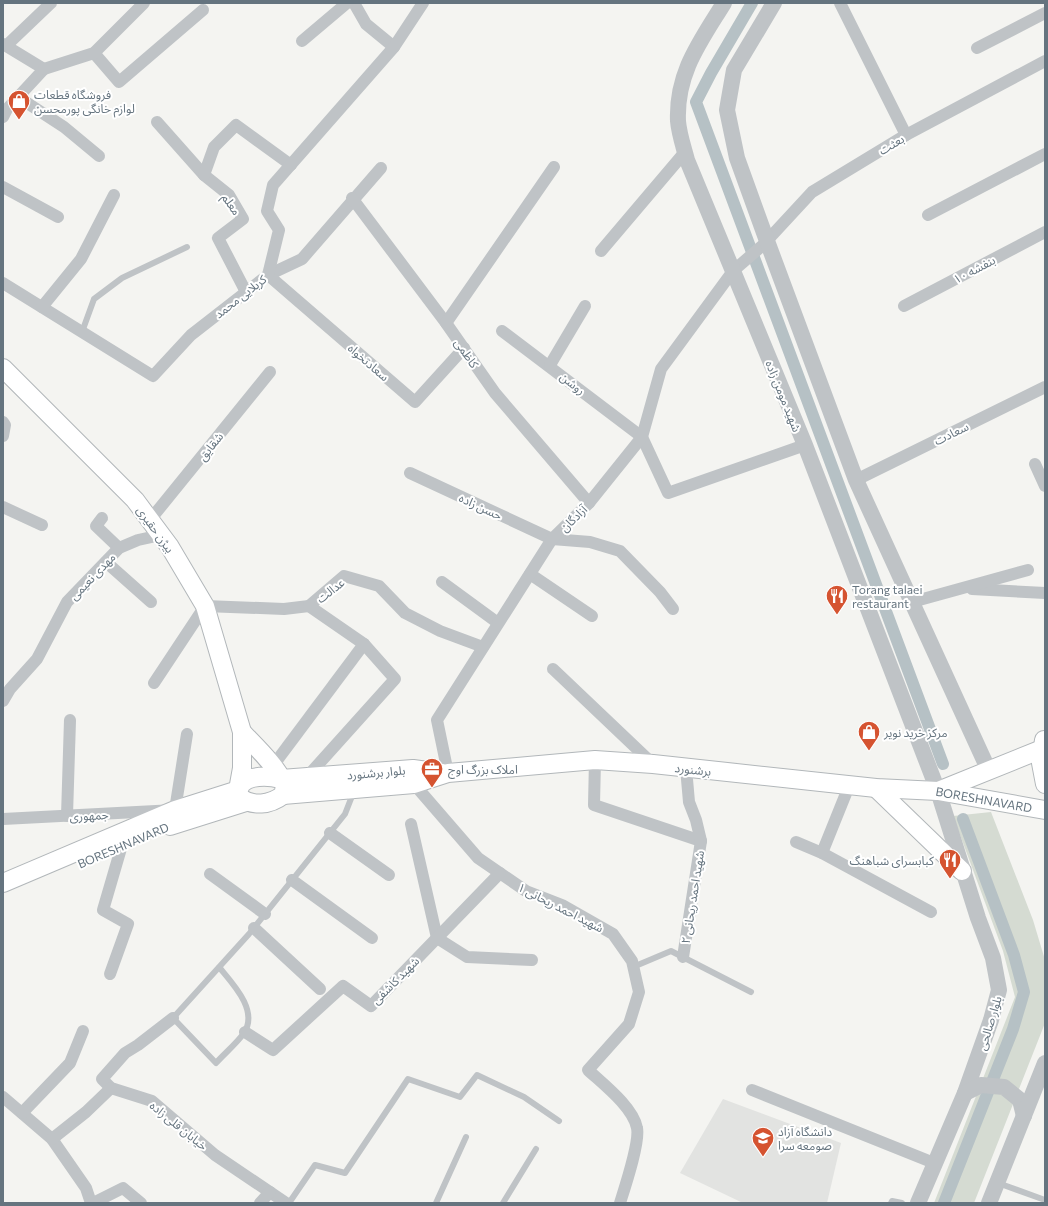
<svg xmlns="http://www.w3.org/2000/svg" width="1048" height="1206" viewBox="0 0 1048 1206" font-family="Commissioner,'Noto Sans Arabic',sans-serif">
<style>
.built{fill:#e2e3e1}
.green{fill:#d5dbd2}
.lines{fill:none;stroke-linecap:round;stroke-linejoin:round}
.canal{stroke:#b6c1c5;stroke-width:12}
.secondary-casing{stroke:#b2b7ba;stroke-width:20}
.service{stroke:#bfc3c6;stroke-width:6}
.minor{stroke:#bfc3c6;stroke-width:12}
.tertiary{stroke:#bfc3c6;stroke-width:16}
.secondary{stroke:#fff;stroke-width:18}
.labels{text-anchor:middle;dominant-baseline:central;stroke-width:4;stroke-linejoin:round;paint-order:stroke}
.poi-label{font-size:12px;fill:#65747f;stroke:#fff;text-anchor:start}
.street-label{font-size:12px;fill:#65747f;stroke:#fff}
</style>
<rect width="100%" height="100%" fill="#f4f4f1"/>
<path class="built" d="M 723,1099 L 841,1143 L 827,1203 L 743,1203 L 680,1173 Z"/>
<path class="green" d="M 991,812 L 1033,920 L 1045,960 L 1045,1023 L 974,1203 L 934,1203 L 1015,997 L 1003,951 L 953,816 Z"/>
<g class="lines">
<g class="canal">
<path d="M 752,3 L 711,73 L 696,102 L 943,764"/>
<path d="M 944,1203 L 1013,1029 L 1024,992 L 1014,955 L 963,819"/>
</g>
<g class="secondary-casing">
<g id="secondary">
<path d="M 3,368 L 135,500 L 170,547 L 205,606 L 242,732 L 242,768 L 238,790 L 175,810 L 3,883"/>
<path d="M 242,732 C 254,745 279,768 284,785 C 285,788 284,791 283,795 C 270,805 253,807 239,797 C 235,774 266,775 281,779 L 413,769 L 442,773"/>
<path d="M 1044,740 L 1041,763 L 1045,784"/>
<path d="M 876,788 L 962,871"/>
<path d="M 938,791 L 1042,749"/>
<path id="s1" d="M 283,795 L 414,784 L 448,773 L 595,760 L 653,764 L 876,788 L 938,791 L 1045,810"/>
<path d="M 170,826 L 246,802"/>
</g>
</g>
<g class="service">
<path d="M 82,332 L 94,299 L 122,278 L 187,247"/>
<path d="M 219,967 C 232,983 259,1010 244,1033 C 237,1043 225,1053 216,1063 L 173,1018 L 249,934 L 345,814 L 354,791"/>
<path d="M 633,967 L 671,951 L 751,992"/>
<path d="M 998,1183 L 1045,1200"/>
<path d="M 289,1203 L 315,1165 L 345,1173 L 408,1079 L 460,1097 L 477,1075 L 524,1097 L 559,1121"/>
<path d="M 436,1203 L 466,1137"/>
<path d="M 503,1203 L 536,1149"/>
<path d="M 891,1203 L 892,1201 L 902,1203"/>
</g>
<g class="minor">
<path d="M 354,3 L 366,24 L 394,47"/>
<path d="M 840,3 L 906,135"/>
<path d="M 302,41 L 347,3"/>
<path d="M 3,44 L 44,69 L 7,109 L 3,117"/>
<path d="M 7,45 L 51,3"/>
<path d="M 977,48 L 1045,13"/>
<path d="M 94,53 L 119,82 L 203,10"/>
<path d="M 44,69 L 94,53 L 144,3"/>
<path d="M 18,97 L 64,127 L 99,156"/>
<path d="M 157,122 L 204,175 L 229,195 L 243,219 L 218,238 L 246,292"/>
<path d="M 381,168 L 302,259 L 268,275 L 415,402 L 464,348"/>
<path d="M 204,175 L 214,147 L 236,125 L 291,165"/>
<path d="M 3,187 L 58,217"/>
<path d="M 352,198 L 446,323 L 495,393 L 589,503"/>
<path d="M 928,215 L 1045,154"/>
<path d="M 601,251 L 685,152"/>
<path d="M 3,283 L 153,376 L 191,335 L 268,275 L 279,230 L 267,211 L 273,185 L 394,47 L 423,3"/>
<path d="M 904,306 L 1045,232"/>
<path d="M 42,307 L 81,259 L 114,195"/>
<path d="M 446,323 L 554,167"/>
<path d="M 502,331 L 642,437 L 668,493 L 805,445"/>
<path d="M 550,365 L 585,306"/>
<path d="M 3,422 L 5,425 L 3,436"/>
<path d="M 1035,464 L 1045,486"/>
<path d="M 410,473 L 552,539 L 590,542 L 620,551 L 660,592 L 673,609"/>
<path d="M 856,480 L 1045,387"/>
<path d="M 3,507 L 42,525"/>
<path d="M 102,518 L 96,526 L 119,548"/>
<path d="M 150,520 L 270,372"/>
<path d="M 106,562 L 151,602"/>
<path d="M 530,574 L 592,616"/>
<path d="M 442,582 L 498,623"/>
<path d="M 972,589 L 1045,593"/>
<path d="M 912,602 L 1028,570"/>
<path d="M 553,669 L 653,764"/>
<path d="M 154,683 L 205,606 L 284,609 L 309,606 L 344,576 L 379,586 L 405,613 L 440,631 L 483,647"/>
<path d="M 3,701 L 10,689 L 37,659 L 67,602 L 119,548 L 138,540 L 161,535"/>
<path d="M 595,760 L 594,805 L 701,841"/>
<path d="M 272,767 L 364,644"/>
<path d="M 448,773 L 437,720 L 552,539 L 589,503 L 642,437 L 661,369 L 733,271 L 763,245 L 812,192 L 906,135 L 1045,61"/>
<path d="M 306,778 L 395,679 L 364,644 L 309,606"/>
<path d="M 414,784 L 478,858 L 526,891 L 562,905 L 613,934 L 632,961 L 639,992 L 629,1024 L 588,1070 C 603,1084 633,1107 637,1128 C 640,1142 625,1187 620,1203"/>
<path d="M 67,816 L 70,720"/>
<path d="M 3,819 L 175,810 L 187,734"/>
<path d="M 411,824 L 437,938 L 467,957 L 532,960"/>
<path d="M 330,833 L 389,875"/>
<path d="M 796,842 L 822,853 L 931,912"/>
<path d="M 822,853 L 849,786"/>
<path d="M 210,874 L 265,914"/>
<path d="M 292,880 L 372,938"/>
<path d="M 254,928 L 320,989"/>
<path d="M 683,957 L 701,841 L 696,820 L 689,802 L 686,768"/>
<path d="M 110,974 L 128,924 L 103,910 L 122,845"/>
<path d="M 173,1018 L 138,1045 L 125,1053 L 102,1079 L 111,1088 L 152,1101 L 215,1155 L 286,1203"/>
<path d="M 245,1032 L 273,1050 L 343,986 L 371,1006 L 500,873"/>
<path d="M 752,1090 L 934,1163"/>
<path d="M 3,1097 L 52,1139 L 86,1188 L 91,1203"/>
<path d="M 22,1113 L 70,1063 L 83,1031"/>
<path d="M 52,1139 L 86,1112 L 111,1088"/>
<path d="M 93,1203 L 123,1188 L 141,1203"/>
<path d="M 260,1203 L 270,1192"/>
</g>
<g class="tertiary">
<path d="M 724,3 C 700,42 676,73 678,121 C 679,134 684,148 687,160 L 805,445 L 938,791 L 978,918 L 993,958 L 999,990 L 991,1020 L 965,1093 L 918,1203"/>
<path d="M 774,3 L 734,70 L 727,110 L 737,158 L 767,241 L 856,480 L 989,771"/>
<path d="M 965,1093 L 981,1085 L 1004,1087 L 1020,1100 L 1024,1116"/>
<path d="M 989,1203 L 1045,1063"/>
</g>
<use href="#secondary" class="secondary"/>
</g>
<defs>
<g id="shop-pin" transform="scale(1.15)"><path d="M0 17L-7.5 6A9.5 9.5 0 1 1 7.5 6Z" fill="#d55330" stroke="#fff"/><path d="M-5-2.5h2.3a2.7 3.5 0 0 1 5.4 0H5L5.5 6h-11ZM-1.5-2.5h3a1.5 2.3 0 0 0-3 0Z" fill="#fff"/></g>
<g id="restaurant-pin" transform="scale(1.15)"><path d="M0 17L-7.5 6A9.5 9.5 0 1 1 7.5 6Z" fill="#d55330" stroke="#fff"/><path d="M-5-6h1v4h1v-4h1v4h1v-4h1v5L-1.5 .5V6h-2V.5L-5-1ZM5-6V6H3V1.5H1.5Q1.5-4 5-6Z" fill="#fff"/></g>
<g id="office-pin" transform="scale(1.15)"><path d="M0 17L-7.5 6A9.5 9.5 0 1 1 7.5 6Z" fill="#d55330" stroke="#fff"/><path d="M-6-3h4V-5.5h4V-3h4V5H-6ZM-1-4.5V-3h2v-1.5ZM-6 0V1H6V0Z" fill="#fff"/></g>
<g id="university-pin" transform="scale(1.15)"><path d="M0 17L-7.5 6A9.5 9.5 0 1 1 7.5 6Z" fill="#d55330" stroke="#fff"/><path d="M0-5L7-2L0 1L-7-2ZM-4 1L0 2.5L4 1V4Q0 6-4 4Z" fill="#fff"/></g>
</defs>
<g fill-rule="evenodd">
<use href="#shop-pin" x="19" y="101"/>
<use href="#restaurant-pin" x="837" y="596"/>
<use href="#shop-pin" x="869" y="732"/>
<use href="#office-pin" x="432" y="769"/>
<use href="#restaurant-pin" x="950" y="860"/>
<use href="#university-pin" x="763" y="1138"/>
</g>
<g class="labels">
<g class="poi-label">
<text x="34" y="94">فروشگاه قطعات<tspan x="34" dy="14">لوازم خانگی پورمحسن</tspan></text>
<text x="852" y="589">Torang talaei<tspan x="852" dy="14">restaurant</tspan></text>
<text x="884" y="732">مرکز خرید نویر</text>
<text x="448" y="769">املاک بزرگ اوج</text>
<text x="934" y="860" text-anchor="end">کبابسرای شباهنگ</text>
<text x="778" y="1131">دانشگاه آزاد<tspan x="778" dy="14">صومعه سرا</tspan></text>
</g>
<g class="street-label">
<text transform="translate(891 144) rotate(-31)">بعثت</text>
<text transform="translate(232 204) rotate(55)">معلم</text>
<text transform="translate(974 269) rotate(-28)">بنفشه ۱۰</text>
<text transform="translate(240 296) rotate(-38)">کربلایی محمد</text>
<text transform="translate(467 353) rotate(55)">کاظمی</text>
<text transform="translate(369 362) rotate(41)">سعادتخواه</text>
<text transform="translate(573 383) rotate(38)">روشن</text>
<text transform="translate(784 396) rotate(68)">شهید مومن زاده</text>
<text transform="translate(951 433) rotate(-26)">سعادت</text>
<text transform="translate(210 446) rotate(-51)">شقایق</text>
<text transform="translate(481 506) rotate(25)">حسن زاده</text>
<text transform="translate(573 518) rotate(-44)">آزادگان</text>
<text transform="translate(156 529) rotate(54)">بیژن حقیری</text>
<text transform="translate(92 576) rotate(-46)">مهدی نعیمی</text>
<text transform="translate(330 590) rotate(-38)">عدالت</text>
<text transform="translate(693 769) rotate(6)">برشنورد</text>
<text transform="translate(376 772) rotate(-5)">بلوار برشنورد</text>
<text stroke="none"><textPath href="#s1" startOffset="706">BORESHNAVARD</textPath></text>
<text transform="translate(89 815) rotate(-3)">جمهوری</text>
<text transform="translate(123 845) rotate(-23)">BORESHNAVARD</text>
<text transform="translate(692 897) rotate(-81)">شهید احمد ریحانی ۲</text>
<text transform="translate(561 907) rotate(27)">شهید احمد ریحانی ۱</text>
<text transform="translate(395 980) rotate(-45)">شهید کاشفی</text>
<text transform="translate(989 1023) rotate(-73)">بلوار صالحی</text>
<text transform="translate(179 1125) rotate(39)">خیابان قلی زاده</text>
</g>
</g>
<rect width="1048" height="1206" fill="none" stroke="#65747f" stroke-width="8"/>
</svg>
